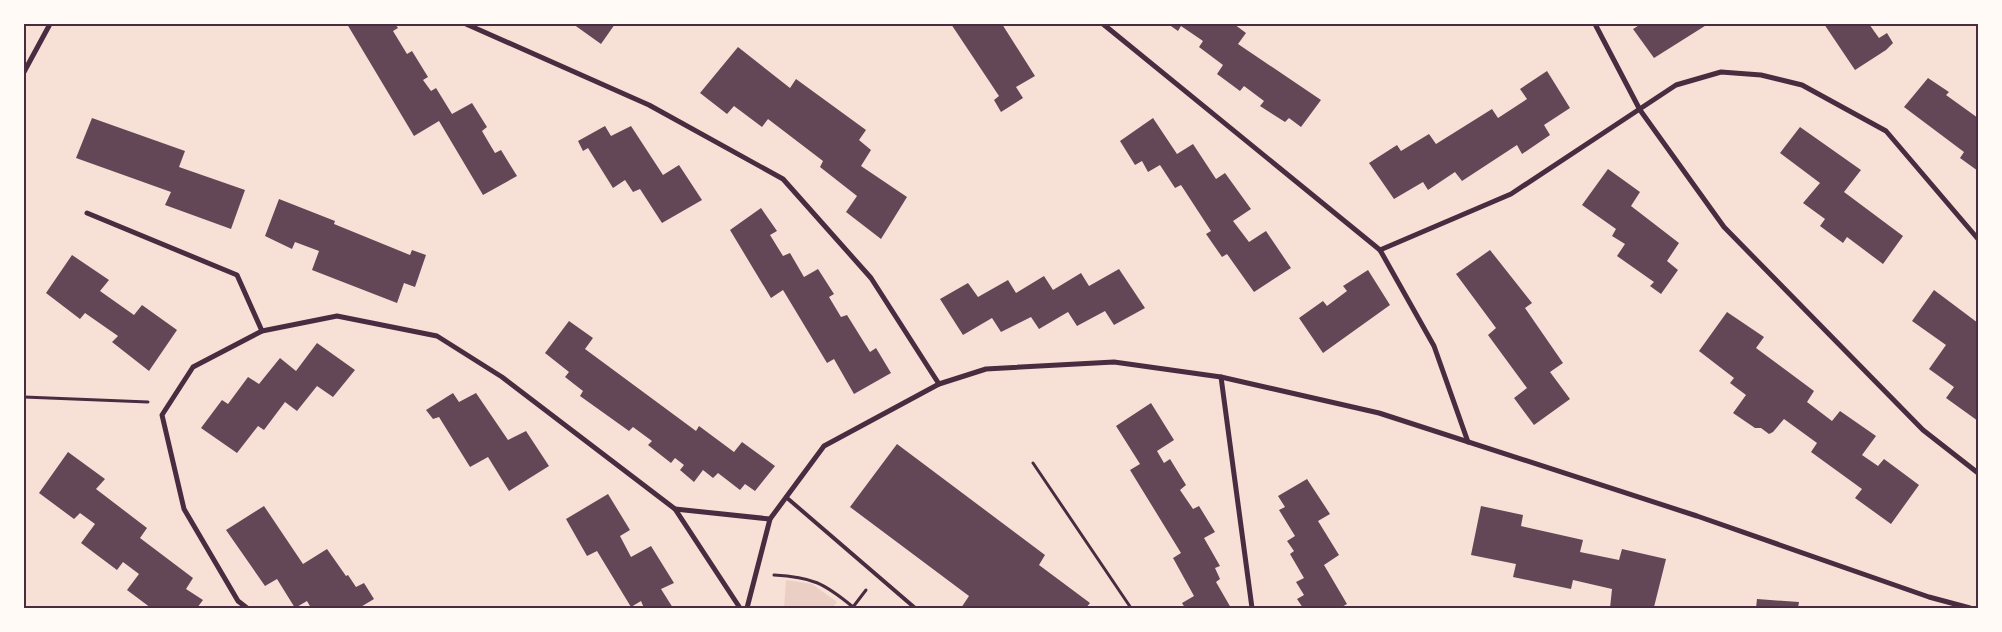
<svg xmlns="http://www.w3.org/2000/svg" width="2002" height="632" viewBox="0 0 2002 632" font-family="'Alegreya Sans',sans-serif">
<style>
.green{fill:#ebcfc5}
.building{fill:#644757}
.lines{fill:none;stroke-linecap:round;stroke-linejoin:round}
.path{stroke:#4a2c40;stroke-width:3}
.service{stroke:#4a2c40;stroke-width:4}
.minor{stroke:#4a2c40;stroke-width:5}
.neatline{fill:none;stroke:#4a2c40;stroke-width:2}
</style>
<rect width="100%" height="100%" fill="#f7e1d7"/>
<path class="green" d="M 786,580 L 812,584 L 837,602 L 832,608 L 784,608 Z"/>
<g class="building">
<path d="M 347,24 L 395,24 L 398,28 L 393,31 L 407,54 L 412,51 L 428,77 L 423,80 L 431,91 L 436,88 L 452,114 L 472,103 L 487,127 L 482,131 L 489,143 L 495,153 L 501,150 L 517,176 L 483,195 L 439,121 L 414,136 Z"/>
<path d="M 573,24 L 615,24 L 601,44 Z"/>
<path d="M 951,24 L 1002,24 L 1035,76 L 1016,87 L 1023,98 L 1001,112 L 994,100 L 999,96 Z"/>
<path d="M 1168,24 L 1234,24 L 1246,33 L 1238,44 L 1321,100 L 1301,127 L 1289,118 L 1285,122 L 1260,106 L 1264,101 L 1244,86 L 1240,91 L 1217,74 L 1223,65 L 1199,47 L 1203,41 L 1181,26 L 1178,31 Z"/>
<path d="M 1641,24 L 1708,24 L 1654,58 L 1633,29 Z"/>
<path d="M 1824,24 L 1869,24 L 1879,38 L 1887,33 L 1893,43 L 1886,50 L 1855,70 Z"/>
<path d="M 738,47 L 790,88 L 796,79 L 866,130 L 859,140 L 871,150 L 861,166 L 907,197 L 881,239 L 846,212 L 857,196 L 820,167 L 823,161 L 768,119 L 762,127 L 734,106 L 727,114 L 700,93 Z"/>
<path d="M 1547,71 L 1570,108 L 1544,125 L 1550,135 L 1522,154 L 1517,145 L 1462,181 L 1455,172 L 1428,190 L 1423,182 L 1394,199 L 1369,163 L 1397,145 L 1401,151 L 1429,134 L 1436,144 L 1492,109 L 1498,118 L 1527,99 L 1520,89 Z"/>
<path d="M 1928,78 L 1949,92 L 1946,95 L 1978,118 L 1978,171 L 1960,158 L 1964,152 L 1904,107 Z"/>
<path d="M 92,118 L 185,151 L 179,167 L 245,190 L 231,229 L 165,205 L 171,192 L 76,158 Z"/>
<path d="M 1153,118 L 1177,154 L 1193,144 L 1216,179 L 1225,173 L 1251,209 L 1233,221 L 1249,242 L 1266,231 L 1291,268 L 1254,292 L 1227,254 L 1222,257 L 1206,234 L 1211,231 L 1181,185 L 1175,188 L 1160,165 L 1148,172 L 1142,161 L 1135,165 L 1120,141 Z"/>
<path d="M 605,126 L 611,136 L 631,126 L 663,175 L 679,165 L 702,200 L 662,223 L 640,189 L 633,192 L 625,180 L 613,188 L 588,148 L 583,151 L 578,141 Z"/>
<path d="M 1800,127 L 1861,170 L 1844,192 L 1903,236 L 1883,264 L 1847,237 L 1843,243 L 1820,226 L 1825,219 L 1803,203 L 1820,183 L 1780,153 Z"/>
<path d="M 1608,169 L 1640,192 L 1631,206 L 1679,243 L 1667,261 L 1678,270 L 1661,294 L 1650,286 L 1654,282 L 1617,256 L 1625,244 L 1612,236 L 1616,229 L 1582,205 Z"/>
<path d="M 279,199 L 335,221 L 334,224 L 410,255 L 412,250 L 426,255 L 415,287 L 404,283 L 397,303 L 312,270 L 319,251 L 295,242 L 292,249 L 265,236 Z"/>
<path d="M 761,208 L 777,231 L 770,235 L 783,256 L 790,253 L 804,277 L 818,269 L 834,294 L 829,297 L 841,317 L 847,315 L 870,352 L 876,348 L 891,373 L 854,394 L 834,359 L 827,363 L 783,290 L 771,298 L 730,230 Z"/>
<path d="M 1490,250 L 1532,303 L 1525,308 L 1563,363 L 1550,372 L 1570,399 L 1534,425 L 1514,398 L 1527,388 L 1488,335 L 1496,328 L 1456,274 Z"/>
<path d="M 72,255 L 109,280 L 100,291 L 134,315 L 142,305 L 177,330 L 149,371 L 112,342 L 118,336 L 85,313 L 80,319 L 46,293 Z"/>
<path d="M 1119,269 L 1145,308 L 1114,325 L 1105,311 L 1077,326 L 1068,312 L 1039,329 L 1031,317 L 1001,332 L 992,318 L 963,335 L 940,299 L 968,283 L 978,297 L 1008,280 L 1016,293 L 1044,276 L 1053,290 L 1081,273 L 1089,286 Z"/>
<path d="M 1368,270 L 1390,305 L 1323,353 L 1299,318 L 1323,301 L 1327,306 L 1347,291 L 1343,286 Z"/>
<path d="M 1934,290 L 1978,323 L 1978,421 L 1946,398 L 1954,387 L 1929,369 L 1946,345 L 1912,321 Z"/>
<path d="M 1727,312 L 1764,337 L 1756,348 L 1814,391 L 1807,402 L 1832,421 L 1840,411 L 1876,436 L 1862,455 L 1878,466 L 1884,459 L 1919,485 L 1891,524 L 1855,498 L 1862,489 L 1811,452 L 1817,443 L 1784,419 L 1773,432 L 1769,434 L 1761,428 L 1755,428 L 1733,413 L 1746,395 L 1730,383 L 1734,378 L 1699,351 Z"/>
<path d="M 569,321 L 593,338 L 585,349 L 696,431 L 699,426 L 734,452 L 742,442 L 775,466 L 755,491 L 745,484 L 740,490 L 718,473 L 713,478 L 703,470 L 694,482 L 680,470 L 684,465 L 675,458 L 671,463 L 648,445 L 652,441 L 633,427 L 629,431 L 580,396 L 583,391 L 565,377 L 569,372 L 545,353 Z"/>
<path d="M 317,343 L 355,370 L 333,397 L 317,386 L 297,411 L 285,402 L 264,430 L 258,426 L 237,453 L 201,428 L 222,400 L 228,404 L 248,377 L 259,384 L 280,358 L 296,371 Z"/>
<path d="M 453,393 L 459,402 L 476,393 L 508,440 L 526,431 L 549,466 L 509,491 L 488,457 L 470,467 L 439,417 L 433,419 L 426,410 Z"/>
<path d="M 1151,403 L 1174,440 L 1157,451 L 1164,463 L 1170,459 L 1186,485 L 1180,490 L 1193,509 L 1199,506 L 1215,532 L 1204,538 L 1220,566 L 1215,568 L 1220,579 L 1216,582 L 1231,608 L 1185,608 L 1182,603 L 1194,596 L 1173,558 L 1181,553 L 1130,470 L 1140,464 L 1116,426 Z"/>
<path d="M 897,444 L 1045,555 L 1039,565 L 1090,603 L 1086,608 L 961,608 L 969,596 L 850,507 Z"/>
<path d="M 68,452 L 105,479 L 96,489 L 147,528 L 140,538 L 193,578 L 186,589 L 203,600 L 197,608 L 151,608 L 127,590 L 139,574 L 123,562 L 117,570 L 81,543 L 95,524 L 80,513 L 74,519 L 39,493 Z"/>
<path d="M 1307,479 L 1330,514 L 1318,521 L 1339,555 L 1324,565 L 1347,604 L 1340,608 L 1303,608 L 1297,599 L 1304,595 L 1296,582 L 1304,578 L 1290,554 L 1294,551 L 1287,541 L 1295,536 L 1279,510 L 1285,507 L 1278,496 Z"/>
<path d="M 608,494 L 630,530 L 620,536 L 631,557 L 651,546 L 674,583 L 661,589 L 673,608 L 644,608 L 641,601 L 631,607 L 597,551 L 587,556 L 566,519 Z"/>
<path d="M 264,506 L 303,564 L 327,549 L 346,576 L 348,575 L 356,587 L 364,583 L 374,599 L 359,608 L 311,608 L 307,601 L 295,608 L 277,579 L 265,586 L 226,530 Z"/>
<path d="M 1481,506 L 1523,515 L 1521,526 L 1583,540 L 1580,552 L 1619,560 L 1622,549 L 1666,559 L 1654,607 L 1610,608 L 1612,589 L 1573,580 L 1571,589 L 1513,577 L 1516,564 L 1471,555 Z"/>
<path d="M 1757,599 L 1799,602 L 1798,608 L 1756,608 Z"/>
</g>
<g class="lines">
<g class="path">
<path d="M 24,397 L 148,402"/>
<path d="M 1033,463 L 1131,608"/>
<path d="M 774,575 C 812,577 824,583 853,607 L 866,590"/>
</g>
<path class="service" d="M 786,497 L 915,608"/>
<g class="minor">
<path d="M 466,24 L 649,105 L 783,179 L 871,278 L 939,384"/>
<path d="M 1103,24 L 1380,250 L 1434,346 L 1468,442"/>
<path d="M 1595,24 L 1640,110 L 1724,227 L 1923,430 L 1978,473"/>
<path d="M 24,72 L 50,24"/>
<path d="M 87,213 L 237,275 L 262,331"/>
<path d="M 1380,250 L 1511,194 L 1676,85 L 1721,72 L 1761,75 L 1802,85 L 1886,131 L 1978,239"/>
<path d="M 1221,377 L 1252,608"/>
<path d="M 675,509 L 770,519"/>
<path d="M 247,608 L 238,601 L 184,509 L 162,415 L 193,367 L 262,331 L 337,316 L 437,336 L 502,377 L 675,509 L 740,608"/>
<path d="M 747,608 L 770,519 L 824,446 L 939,384 L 986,369 L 1114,362 L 1221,377 L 1379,413 L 1697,516 L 1929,597 L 1970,608"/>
</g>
</g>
<rect width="2002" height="632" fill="none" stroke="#fffaf5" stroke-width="50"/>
<rect x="25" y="25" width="1952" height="582" class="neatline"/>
</svg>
